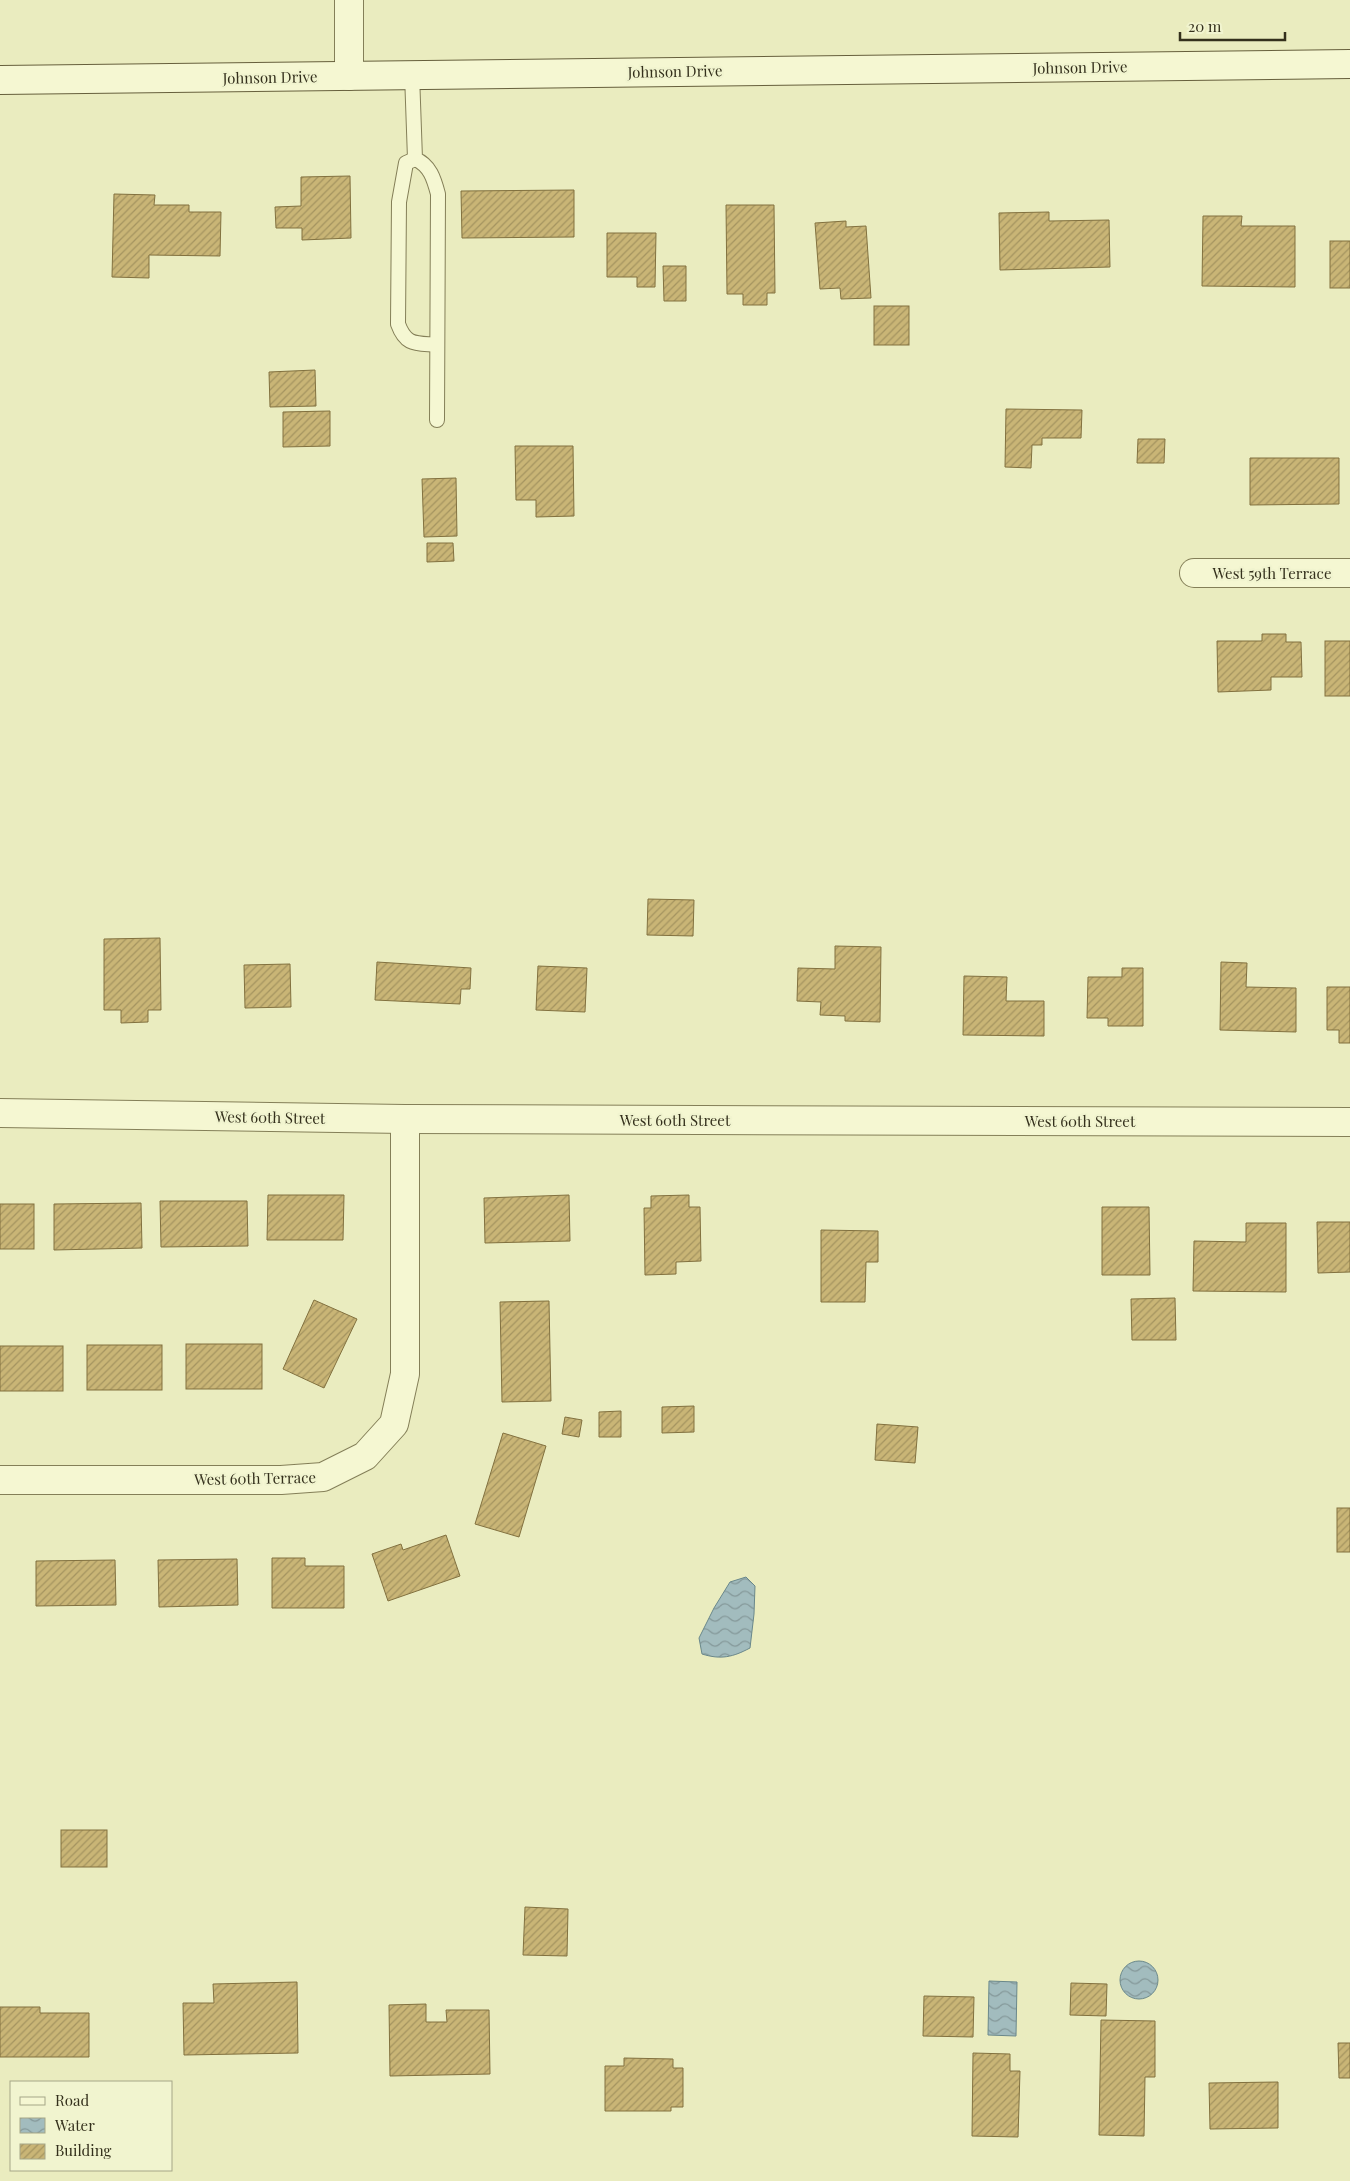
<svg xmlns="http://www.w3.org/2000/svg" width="1350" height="2181" viewBox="0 0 1350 2181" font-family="'Playfair Display',serif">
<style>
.water{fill:url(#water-waves);stroke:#6a888b}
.building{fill:url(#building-hatch);stroke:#82713f}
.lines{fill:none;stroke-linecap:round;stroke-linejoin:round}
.lane-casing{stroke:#847f58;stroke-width:16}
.street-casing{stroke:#847f58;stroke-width:30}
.secondary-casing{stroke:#665f3c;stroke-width:30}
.lane{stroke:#f5f7d2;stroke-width:14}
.street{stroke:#f5f7d2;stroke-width:28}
.secondary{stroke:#f5f7d2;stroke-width:28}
.labels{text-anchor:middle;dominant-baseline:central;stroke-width:4.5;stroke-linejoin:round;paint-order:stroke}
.street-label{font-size:15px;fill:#34301c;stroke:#f1f4cf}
</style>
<defs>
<pattern id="water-waves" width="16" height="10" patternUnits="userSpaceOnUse" patternTransform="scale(1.25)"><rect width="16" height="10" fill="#a2bcbe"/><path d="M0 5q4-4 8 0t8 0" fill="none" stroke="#85999a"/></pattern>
<pattern id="building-hatch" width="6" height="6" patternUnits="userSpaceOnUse" patternTransform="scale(1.25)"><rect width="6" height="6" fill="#c9b576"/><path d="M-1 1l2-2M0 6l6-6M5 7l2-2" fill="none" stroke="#a49460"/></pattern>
</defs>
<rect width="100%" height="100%" fill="#eaecbf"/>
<g class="water">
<path d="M 746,1577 L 755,1586 L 754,1614 L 750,1648 C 733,1657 721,1660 702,1654 L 699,1638 L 714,1608 L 730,1582 Z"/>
<circle cx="1139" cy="1980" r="19"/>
<path d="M 989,1981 L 1017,1982 L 1016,2036 L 988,2035 Z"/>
</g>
<g class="building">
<path d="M 350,176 L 351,238 L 302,240 L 302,228 L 276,228 L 275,207 L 301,206 L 301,177 Z"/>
<path d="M 574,190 L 574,237 L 462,238 L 461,191 Z"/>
<path d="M 114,194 L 155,195 L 154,205 L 189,205 L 189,212 L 221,212 L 220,256 L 149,255 L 149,278 L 112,277 Z"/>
<path d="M 726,205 L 774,205 L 775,293 L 767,293 L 767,305 L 743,305 L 743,294 L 727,294 Z"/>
<path d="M 1049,212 L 1049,221 L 1109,220 L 1110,267 L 1000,270 L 999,213 Z"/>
<path d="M 1203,216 L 1242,216 L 1241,226 L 1295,226 L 1295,287 L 1202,286 Z"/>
<path d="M 846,221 L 846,227 L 866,226 L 871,298 L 841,299 L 840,288 L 820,289 L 815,223 Z"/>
<path d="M 607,233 L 656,233 L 655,287 L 637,287 L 637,277 L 607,277 Z"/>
<rect x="1330" y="241" width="20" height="47"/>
<path d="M 663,266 L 686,266 L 686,301 L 664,301 Z"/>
<rect x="874" y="306" width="35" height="39"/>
<path d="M 315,370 L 316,406 L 270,407 L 269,372 Z"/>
<path d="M 1006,409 L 1082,410 L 1081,438 L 1042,438 L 1042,445 L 1032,445 L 1031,468 L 1005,467 Z"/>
<path d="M 330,411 L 330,446 L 283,447 L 283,412 Z"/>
<path d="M 1138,439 L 1165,439 L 1164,463 L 1137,463 Z"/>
<path d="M 515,446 L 573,446 L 574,516 L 536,517 L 536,500 L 516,500 Z"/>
<path d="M 1250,458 L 1339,458 L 1339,504 L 1250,505 Z"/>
<path d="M 456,478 L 457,536 L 424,537 L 422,479 Z"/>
<path d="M 427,543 L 453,543 L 454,561 L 427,562 Z"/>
<path d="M 1262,634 L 1286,634 L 1286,642 L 1301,642 L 1302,677 L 1271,677 L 1271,690 L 1218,692 L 1217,641 L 1262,641 Z"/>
<rect x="1325" y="641" width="25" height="55"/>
<path d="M 648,899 L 694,900 L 693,936 L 647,935 Z"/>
<path d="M 160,938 L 161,1010 L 148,1010 L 148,1022 L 121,1023 L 121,1010 L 104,1010 L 104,939 Z"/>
<path d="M 835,946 L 881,947 L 880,1022 L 845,1021 L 845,1016 L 820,1015 L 821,1002 L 797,1001 L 798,968 L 835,969 Z"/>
<path d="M 377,962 L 471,968 L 470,989 L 461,989 L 460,1004 L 375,1000 Z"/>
<path d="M 1221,962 L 1247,963 L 1246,987 L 1296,988 L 1296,1032 L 1220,1030 Z"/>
<path d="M 290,964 L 291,1007 L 245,1008 L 244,965 Z"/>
<path d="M 538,966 L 587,968 L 585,1012 L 536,1010 Z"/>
<path d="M 1122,968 L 1143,968 L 1143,1026 L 1108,1026 L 1108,1018 L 1087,1018 L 1088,977 L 1122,977 Z"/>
<path d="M 964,976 L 1007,977 L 1006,1001 L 1044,1001 L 1044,1036 L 963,1035 Z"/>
<path d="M 1327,987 L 1350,987 L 1350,1043 L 1339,1043 L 1339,1030 L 1327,1030 Z"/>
<path d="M 268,1195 L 344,1195 L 343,1240 L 267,1240 Z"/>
<path d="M 569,1195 L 570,1241 L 485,1243 L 484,1198 Z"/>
<path d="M 689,1195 L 689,1207 L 700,1207 L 701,1261 L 676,1262 L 676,1274 L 645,1275 L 644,1208 L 651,1208 L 651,1196 Z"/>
<path d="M 160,1201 L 247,1201 L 248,1246 L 161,1247 Z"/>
<path d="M 141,1203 L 142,1248 L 54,1250 L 54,1204 Z"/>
<rect x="0" y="1204" width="34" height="45"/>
<path d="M 1102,1207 L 1149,1207 L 1150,1275 L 1102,1275 Z"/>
<path d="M 1317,1222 L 1350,1222 L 1350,1272 L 1318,1273 Z"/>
<path d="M 1246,1223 L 1286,1223 L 1286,1292 L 1193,1291 L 1194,1241 L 1246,1242 Z"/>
<path d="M 821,1230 L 878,1231 L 878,1262 L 866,1262 L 865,1302 L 821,1302 Z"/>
<path d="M 1175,1298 L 1176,1340 L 1132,1340 L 1131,1299 Z"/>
<path d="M 314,1300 L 357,1319 L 324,1388 L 283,1369 Z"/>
<path d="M 549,1301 L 551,1401 L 502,1402 L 500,1302 Z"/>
<rect x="186" y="1344" width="76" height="45"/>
<rect x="87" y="1345" width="75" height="45"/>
<rect x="0" y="1346" width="63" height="45"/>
<path d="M 694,1406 L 694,1432 L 662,1433 L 662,1407 Z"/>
<path d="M 621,1411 L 621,1437 L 599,1437 L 599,1412 Z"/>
<path d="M 565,1417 L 582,1420 L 579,1437 L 562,1434 Z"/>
<path d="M 877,1424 L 918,1427 L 915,1463 L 875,1460 Z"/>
<path d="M 503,1433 L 546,1446 L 519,1537 L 475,1524 Z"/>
<rect x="1337" y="1508" width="13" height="44"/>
<path d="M 446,1535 L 460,1576 L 388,1601 L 372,1554 L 401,1544 L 403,1550 Z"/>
<path d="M 272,1558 L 305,1558 L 305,1566 L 344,1566 L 344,1608 L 272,1608 Z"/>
<path d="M 237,1559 L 238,1605 L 159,1607 L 158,1560 Z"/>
<path d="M 115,1560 L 116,1605 L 36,1606 L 36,1561 Z"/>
<rect x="61" y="1830" width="46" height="37"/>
<path d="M 525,1907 L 568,1909 L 567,1956 L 523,1955 Z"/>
<path d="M 297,1982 L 298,2053 L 184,2055 L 183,2003 L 214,2003 L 213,1984 Z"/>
<path d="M 1071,1983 L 1107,1984 L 1106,2016 L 1070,2015 Z"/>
<path d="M 924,1996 L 974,1997 L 973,2037 L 923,2036 Z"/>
<path d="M 426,2004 L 426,2022 L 447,2022 L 446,2010 L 489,2010 L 490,2074 L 390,2076 L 389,2005 Z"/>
<path d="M 0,2007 L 40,2007 L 40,2013 L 89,2013 L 89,2057 L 0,2057 Z"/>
<path d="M 1101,2020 L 1155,2021 L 1155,2077 L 1145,2077 L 1144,2136 L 1099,2135 Z"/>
<path d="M 1338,2043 L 1350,2043 L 1350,2078 L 1339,2078 Z"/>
<path d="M 973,2053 L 1010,2054 L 1010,2071 L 1020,2071 L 1018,2137 L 972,2136 Z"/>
<path d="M 624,2058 L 673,2059 L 673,2068 L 683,2068 L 683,2107 L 671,2107 L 671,2111 L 605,2111 L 605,2066 L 624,2066 Z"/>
<path d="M 1278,2082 L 1278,2128 L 1210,2129 L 1209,2083 Z"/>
</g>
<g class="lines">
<g class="lane-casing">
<g id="lane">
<path d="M 412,74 L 415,159 C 430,165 434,179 438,194 L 437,420"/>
<path d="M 415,159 L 406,163 L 399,202 L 398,324 C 406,346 416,343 437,345"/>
</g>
</g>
<g class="street-casing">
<g id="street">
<path d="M 349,0 L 349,76"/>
<path d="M 1194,573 L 1350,573"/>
<path d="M 0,1113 L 405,1119 L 1350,1122"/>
<path d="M 0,1480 L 281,1480 L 323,1477 L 365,1456 L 394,1424 L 405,1374 L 405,1119"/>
</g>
</g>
<g class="secondary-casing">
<path id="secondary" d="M 0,80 L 1350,64"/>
</g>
<use href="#lane" class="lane"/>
<use href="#street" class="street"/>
<use href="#secondary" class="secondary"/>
</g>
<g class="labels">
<g class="street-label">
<text transform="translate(1080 67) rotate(-1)">Johnson Drive</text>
<text transform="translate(675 71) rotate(-1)">Johnson Drive</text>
<text transform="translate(270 77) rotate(-1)">Johnson Drive</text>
<text x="1272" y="573">West 59th Terrace</text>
<text transform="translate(270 1117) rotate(1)">West 60th Street</text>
<text x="675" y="1120">West 60th Street</text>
<text x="1080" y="1121">West 60th Street</text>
<text transform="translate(255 1478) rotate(-1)">West 60th Terrace</text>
</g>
</g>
<rect x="10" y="2081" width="162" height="90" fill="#f1f4cf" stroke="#a5a687"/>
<rect x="20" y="2097" width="25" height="8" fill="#f5f7d2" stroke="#a5a687"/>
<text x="55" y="2106" font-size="15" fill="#34301c">Road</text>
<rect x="20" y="2118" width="25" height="15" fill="url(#water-waves)" stroke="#a5a687"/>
<text x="55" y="2131" font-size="15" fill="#34301c">Water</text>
<rect x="20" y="2144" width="25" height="15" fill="url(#building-hatch)" stroke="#a5a687"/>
<text x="55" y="2156" font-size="15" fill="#34301c">Building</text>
<path d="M1180 32v8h105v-8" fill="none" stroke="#34301c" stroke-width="2.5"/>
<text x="1188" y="32" font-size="15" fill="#34301c" stroke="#f1f4cf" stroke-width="4" paint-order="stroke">20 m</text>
</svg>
